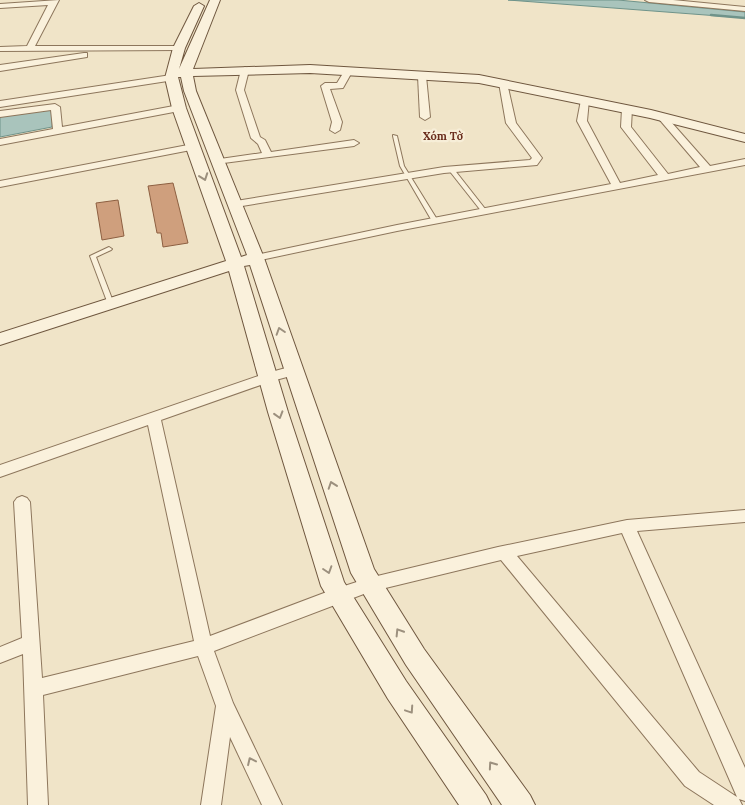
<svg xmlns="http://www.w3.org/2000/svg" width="745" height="805" viewBox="0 0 745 805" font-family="Lora,serif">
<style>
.water{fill:#a9c4bc;stroke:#6f938a}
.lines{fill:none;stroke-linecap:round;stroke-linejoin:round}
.stream{stroke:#6f938a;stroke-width:2.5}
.building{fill:#cf9f7d;stroke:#8d5f41}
.lane-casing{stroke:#8d765c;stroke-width:2}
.street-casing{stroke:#8d765c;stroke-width:2}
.secondary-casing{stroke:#6f573f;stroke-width:2}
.lane{fill:#faf1dc;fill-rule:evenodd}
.street{fill:#faf1dc;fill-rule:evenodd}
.secondary{fill:#faf1dc;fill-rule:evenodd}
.oneway{stroke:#9c907e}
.labels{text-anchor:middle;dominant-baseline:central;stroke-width:4.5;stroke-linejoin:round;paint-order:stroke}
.far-neighbourhood-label{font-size:11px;font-weight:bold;fill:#6b2e1e;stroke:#f7eed8}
</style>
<rect width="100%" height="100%" fill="#f0e4c8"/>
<g class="water">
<path d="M 508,0 L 618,0 L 745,12 L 745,18 Z"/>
<path d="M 49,109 L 53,110 L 52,127 L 0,137 L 0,116 Z"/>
</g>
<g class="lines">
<path class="stream" d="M 711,15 L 745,18"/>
</g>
<g class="building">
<path d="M 173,183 L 188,243 L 163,247 L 161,233 L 157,233 L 148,186 Z"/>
<path d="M 118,200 L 124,236 L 102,240 L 96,203 Z"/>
</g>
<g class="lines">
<g class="lane-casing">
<g id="lane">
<path d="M 393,135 L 397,136 L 404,166 L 438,221 L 437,222 L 435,223 L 432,221 L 400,166 L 393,136 Z"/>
<path d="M 451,167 L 453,168 L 486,210 L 486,212 L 482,212 L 448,169 Z"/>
<path d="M 109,247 L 112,249 L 111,250 L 96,257 L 114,304 L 111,306 L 108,304 L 90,256 Z"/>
</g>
</g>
<g class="street-casing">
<g id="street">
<path d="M 59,0 L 35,46 L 179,46 L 183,48 L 179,50 L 0,51 L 0,47 L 27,46 L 48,5 L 0,8 L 0,4 Z"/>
<path d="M 645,0 L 673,0 L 745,7 L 745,11 L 649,2 Z"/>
<path d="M 84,53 L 87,53 L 87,57 L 0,71 L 0,65 Z"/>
<path d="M 245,67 L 249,70 L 244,90 L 260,137 L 265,140 L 271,152 L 354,140 L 359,143 L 354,146 L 216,164 L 216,160 L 220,159 L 262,153 L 258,144 L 251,138 L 236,90 L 241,70 Z"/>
<path d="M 345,70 L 352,72 L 343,88 L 330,89 L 342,122 L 340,130 L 335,133 L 330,130 L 332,122 L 321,86 L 325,83 L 337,83 Z"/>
<path d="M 422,73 L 426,76 L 430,117 L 425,120 L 420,117 L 418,76 Z"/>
<path d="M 171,75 L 174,76 L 174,80 L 0,107 L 0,101 Z"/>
<path d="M 503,80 L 507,83 L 516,123 L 542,158 L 537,165 L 444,173 L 236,207 L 231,204 L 236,201 L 444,167 L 530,160 L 532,158 L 506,123 L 499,83 Z"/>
<path d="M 585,97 L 589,100 L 587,121 L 620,183 L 658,175 L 621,127 L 622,109 L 627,106 L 632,109 L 631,127 L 668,174 L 700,167 L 659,119 L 657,117 L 662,114 L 665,115 L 710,166 L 745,159 L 745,165 L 397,231 L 256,261 L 250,258 L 256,255 L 397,225 L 611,184 L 577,121 L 581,100 Z"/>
<path d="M 55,104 L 60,107 L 62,127 L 179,105 L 184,108 L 179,111 L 0,145 L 0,139 L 53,129 L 51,110 L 0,117 L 0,111 Z"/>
<path d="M 193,144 L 196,145 L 196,149 L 0,187 L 0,181 Z"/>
<path d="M 293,366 L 298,368 L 300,371 L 298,374 L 272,381 L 161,420 L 210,636 L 332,590 L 369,578 L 498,547 L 627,520 L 745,510 L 745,522 L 637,531 L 745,768 L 745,801 L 739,799 L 742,805 L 714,805 L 685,786 L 501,560 L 369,592 L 214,651 L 233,703 L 282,805 L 262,805 L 230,737 L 221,805 L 201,805 L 216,706 L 198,656 L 43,695 L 48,805 L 28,805 L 23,654 L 0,663 L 0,647 L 22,638 L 14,502 L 17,498 L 22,496 L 27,498 L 30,502 L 42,678 L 194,641 L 148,425 L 0,477 L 0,465 L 264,374 ZM 622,533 L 737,797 L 699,772 L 517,556 Z"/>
</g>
</g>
<g class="secondary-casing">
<path id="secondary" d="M 210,0 L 220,0 L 193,69 L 310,65 L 479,75 L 651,110 L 745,134 L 745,142 L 650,118 L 479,83 L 310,73 L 193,76 L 196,91 L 264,258 L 374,569 L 424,649 L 530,795 L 535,805 L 502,805 L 406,665 L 351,573 L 250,265 L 244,266 L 288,412 L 344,582 L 406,681 L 486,795 L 491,805 L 459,805 L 388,699 L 321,586 L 268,412 L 229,271 L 0,345 L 0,333 L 226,261 L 172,108 L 165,78 L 173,48 L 194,6 L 199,3 L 204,6 L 185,48 L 179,69 ZM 178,77 L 181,77 L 184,91 L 247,255 L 241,257 L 186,108 Z"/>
</g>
<use href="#lane" class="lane"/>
<use href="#street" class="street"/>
<use href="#secondary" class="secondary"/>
</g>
<defs><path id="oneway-chevron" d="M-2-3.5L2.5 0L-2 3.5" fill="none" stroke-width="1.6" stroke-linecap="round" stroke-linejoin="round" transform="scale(1.25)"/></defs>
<g class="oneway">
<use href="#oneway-chevron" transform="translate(204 177) rotate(70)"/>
<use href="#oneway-chevron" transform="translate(280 331) rotate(-108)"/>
<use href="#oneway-chevron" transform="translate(279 415) rotate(73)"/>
<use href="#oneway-chevron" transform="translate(332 485) rotate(-109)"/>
<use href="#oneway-chevron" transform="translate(328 570) rotate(72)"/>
<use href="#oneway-chevron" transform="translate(399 632) rotate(-122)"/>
<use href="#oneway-chevron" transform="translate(410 710) rotate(56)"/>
<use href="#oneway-chevron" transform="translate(251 761) rotate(-115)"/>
<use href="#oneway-chevron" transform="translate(492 765) rotate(-125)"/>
</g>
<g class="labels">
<g class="far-neighbourhood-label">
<text x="443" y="136">Xóm Tờ</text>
</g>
</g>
</svg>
